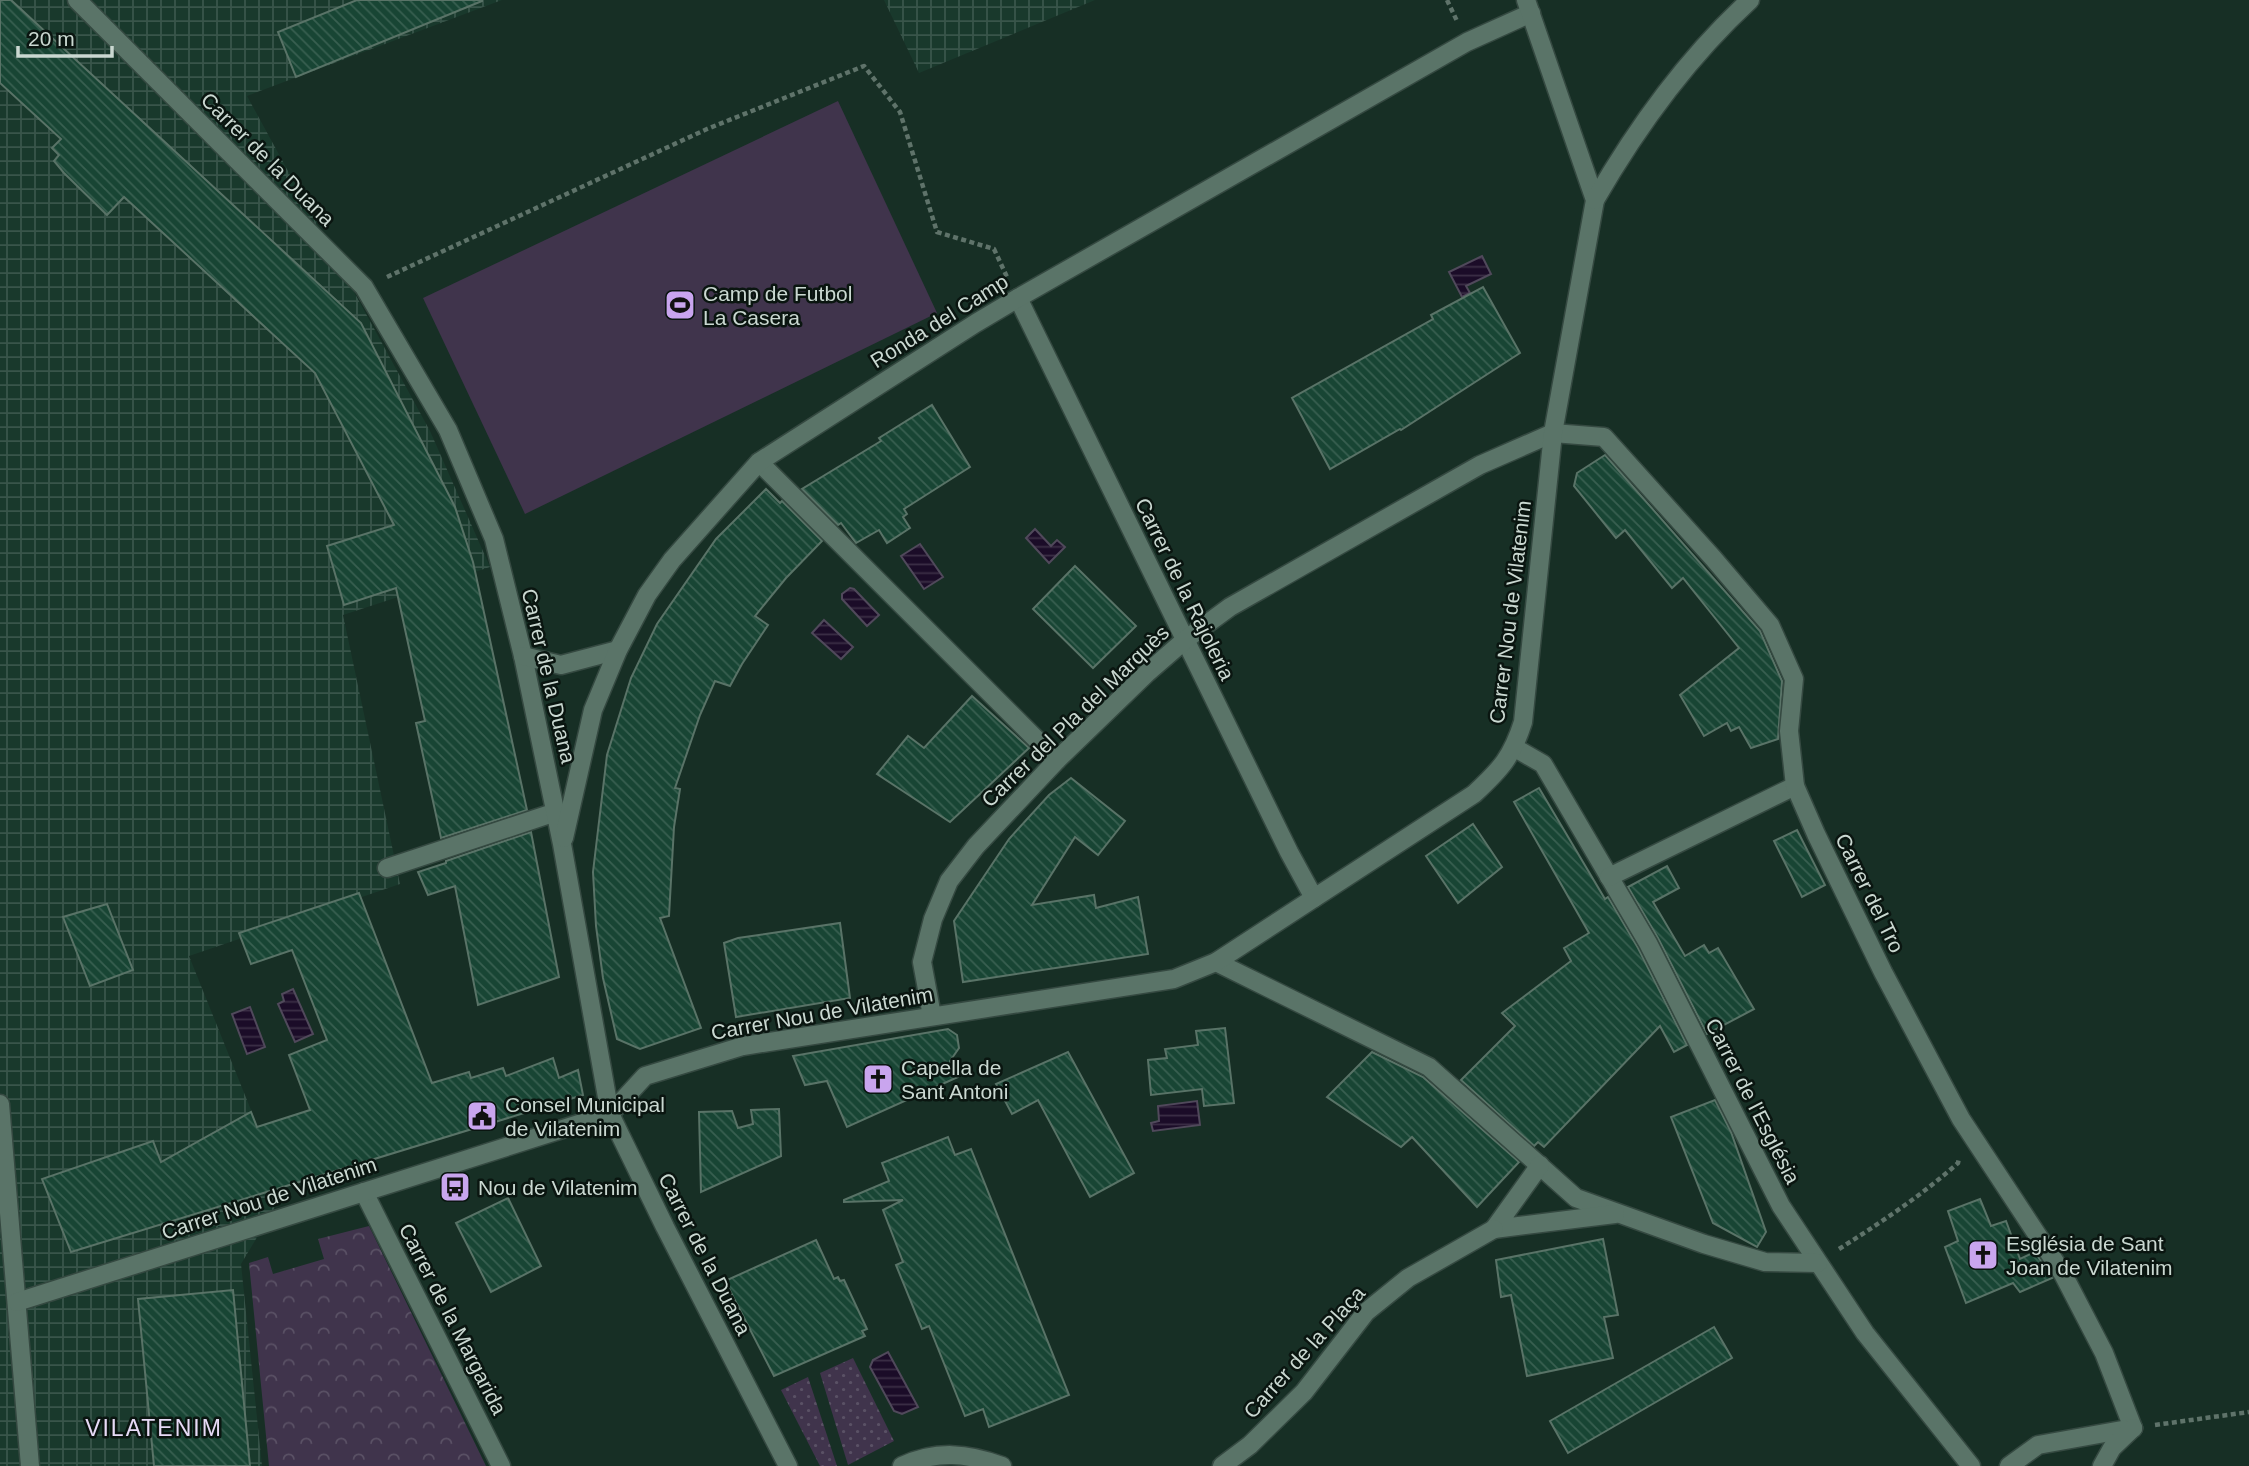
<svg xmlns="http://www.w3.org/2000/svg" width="2249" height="1466" viewBox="0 0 2249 1466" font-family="Arial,sans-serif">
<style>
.industrial{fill:url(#industrial-grid)}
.grass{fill:url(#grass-dots)}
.park{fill:url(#park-crowns)}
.pitch{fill:#40344c}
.water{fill:url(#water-rules);stroke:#50495b;stroke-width:2}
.building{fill:url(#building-back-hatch);stroke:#597367;stroke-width:2}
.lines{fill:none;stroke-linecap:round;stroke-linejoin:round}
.lane-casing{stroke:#354941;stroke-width:21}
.street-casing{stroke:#354941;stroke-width:21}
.secondary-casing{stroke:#354941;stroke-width:21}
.path{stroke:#5f736a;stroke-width:4.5;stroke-dasharray:5 3.5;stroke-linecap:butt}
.lane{stroke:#5a7468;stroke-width:18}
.street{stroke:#5a7468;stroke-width:18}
.secondary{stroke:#5a7468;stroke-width:18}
.labels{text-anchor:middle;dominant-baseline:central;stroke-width:5;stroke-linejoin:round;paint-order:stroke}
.street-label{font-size:21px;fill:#cad8d1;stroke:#0a1510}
.poi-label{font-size:21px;fill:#cad8d1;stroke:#0a1510;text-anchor:start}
.neighbourhood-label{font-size:23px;letter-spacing:2px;fill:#e7daf6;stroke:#0a1510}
</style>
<defs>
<pattern id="industrial-grid" width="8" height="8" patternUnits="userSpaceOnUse" patternTransform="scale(1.75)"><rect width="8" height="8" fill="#19392c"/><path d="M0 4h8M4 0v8" fill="none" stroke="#39554a"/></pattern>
<pattern id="grass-dots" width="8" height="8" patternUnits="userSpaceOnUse" patternTransform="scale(1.75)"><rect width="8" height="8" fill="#40344c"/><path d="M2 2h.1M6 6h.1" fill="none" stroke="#5a5165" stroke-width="1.8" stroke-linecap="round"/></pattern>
<pattern id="park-crowns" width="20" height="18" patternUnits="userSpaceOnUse" patternTransform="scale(1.75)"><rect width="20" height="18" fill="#40344c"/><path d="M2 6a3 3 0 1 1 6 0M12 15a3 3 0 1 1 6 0" fill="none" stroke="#5a5165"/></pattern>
<pattern id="water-rules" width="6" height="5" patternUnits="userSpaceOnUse" patternTransform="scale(1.75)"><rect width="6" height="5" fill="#1b0c28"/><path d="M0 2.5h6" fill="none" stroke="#3b2f46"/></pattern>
<pattern id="building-back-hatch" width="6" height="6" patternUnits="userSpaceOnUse" patternTransform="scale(1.75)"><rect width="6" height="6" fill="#184534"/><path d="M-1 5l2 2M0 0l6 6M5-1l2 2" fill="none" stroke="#385f50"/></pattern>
</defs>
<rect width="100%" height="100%" fill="#172f25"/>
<g class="industrial">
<path d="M 0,0 L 502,0 L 247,96 L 430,431 L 490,567 L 343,615 L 400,884 L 189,956 L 284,1192 L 241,1264 L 262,1466 L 0,1466 Z"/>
<path d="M 884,0 L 1095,0 L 919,73 Z"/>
</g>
<g class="grass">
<path d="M 853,1358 L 894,1441 L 848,1465 L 820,1373 Z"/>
<path d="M 808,1377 L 837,1466 L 820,1466 L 781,1390 Z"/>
</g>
<path class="park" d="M 369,1226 L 486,1466 L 269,1466 L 249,1263 L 268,1257 L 273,1274 L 324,1259 L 318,1239 Z"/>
<path class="pitch" d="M 838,101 L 937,313 L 525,514 L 423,298 Z"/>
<g class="water">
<path d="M 1482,256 L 1491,274 L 1466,286 L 1470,293 L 1462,297 L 1449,272 Z"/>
<path d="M 1035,529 L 1051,546 L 1057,540 L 1065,547 L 1049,563 L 1026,538 Z"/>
<path d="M 920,544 L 943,577 L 924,589 L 901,556 Z"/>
<path d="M 850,588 L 854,589 L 879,615 L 867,626 L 842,599 L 842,594 Z"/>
<path d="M 824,620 L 853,647 L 841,659 L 812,633 Z"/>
<path d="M 293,989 L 313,1034 L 295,1042 L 278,1004 L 284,1001 L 282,994 Z"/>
<path d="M 250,1007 L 265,1047 L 247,1054 L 232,1014 Z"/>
<path d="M 1197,1101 L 1200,1125 L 1153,1131 L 1151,1123 L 1159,1121 L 1158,1106 Z"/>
<path d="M 888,1352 L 918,1407 L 902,1414 L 894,1411 L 870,1367 L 873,1360 Z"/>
</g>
<g class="building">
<path d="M 0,0 L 11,0 L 361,323 L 455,507 L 473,562 L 527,810 L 441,838 L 416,723 L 425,721 L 396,588 L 344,605 L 327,546 L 394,525 L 315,373 L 124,197 L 107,215 L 64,173 L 54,161 L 59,155 L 52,148 L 61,139 L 0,83 Z"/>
<path d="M 357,0 L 482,0 L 482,1 L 296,77 L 278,32 Z"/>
<path d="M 1483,287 L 1520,353 L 1401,430 L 1400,429 L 1330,469 L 1292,398 L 1433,319 L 1431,315 Z"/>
<path d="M 932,405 L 970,467 L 904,509 L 907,514 L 903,517 L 910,528 L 887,543 L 879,530 L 856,543 L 841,523 L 838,525 L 802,489 L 881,441 L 879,438 Z"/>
<path d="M 1605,455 L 1760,631 L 1782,681 L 1778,739 L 1751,748 L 1739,727 L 1731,731 L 1727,723 L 1704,736 L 1680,695 L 1739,648 L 1683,578 L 1672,588 L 1625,530 L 1616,538 L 1574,486 L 1577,473 Z"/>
<path d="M 766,489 L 780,503 L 782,501 L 822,541 L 786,578 L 755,616 L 768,625 L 742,664 L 730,686 L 715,681 L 700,715 L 675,788 L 680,789 L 674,827 L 669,916 L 660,918 L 701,1028 L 640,1049 L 617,1039 L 603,978 L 596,926 L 593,872 L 607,755 L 631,678 L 657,624 L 716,539 Z"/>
<path d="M 1075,566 L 1136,626 L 1093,668 L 1033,609 Z"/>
<path d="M 972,696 L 1029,748 L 950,822 L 877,774 L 908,736 L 924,748 Z"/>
<path d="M 1071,778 L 1125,821 L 1098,855 L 1075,837 L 1032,905 L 1094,895 L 1096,908 L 1138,897 L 1148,954 L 963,982 L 954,921 L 1009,839 L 1049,795 Z"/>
<path d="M 1539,788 L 1605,899 L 1608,897 L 1638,948 L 1687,1045 L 1674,1052 L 1660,1026 L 1544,1147 L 1538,1142 L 1534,1146 L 1461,1080 L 1515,1026 L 1502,1013 L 1571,961 L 1564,948 L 1589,933 L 1514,802 Z"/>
<path d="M 1473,824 L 1502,867 L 1458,903 L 1426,856 Z"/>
<path d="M 1797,830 L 1825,885 L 1802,897 L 1774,841 Z"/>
<path d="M 531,832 L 559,977 L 478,1005 L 455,886 L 428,895 L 418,872 L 446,863 L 446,861 Z"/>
<path d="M 1667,866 L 1679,888 L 1653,902 L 1685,956 L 1704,945 L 1709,953 L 1718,948 L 1754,1009 L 1707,1034 L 1658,938 L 1628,887 Z"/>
<path d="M 359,893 L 432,1083 L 469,1072 L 471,1078 L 503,1068 L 506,1076 L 553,1058 L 559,1078 L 578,1070 L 583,1095 L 71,1252 L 42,1179 L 153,1141 L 161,1162 L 251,1112 L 257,1127 L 310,1110 L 289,1055 L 327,1040 L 292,950 L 251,964 L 239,933 Z"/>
<path d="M 107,904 L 133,970 L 90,986 L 63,917 Z"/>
<path d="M 840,923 L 850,998 L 736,1017 L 724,943 L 738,938 Z"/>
<path d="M 1225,1028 L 1234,1103 L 1204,1106 L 1202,1089 L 1151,1095 L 1148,1060 L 1167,1058 L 1165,1049 L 1198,1045 L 1196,1031 Z"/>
<path d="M 948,1029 L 957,1035 L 959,1048 L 950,1061 L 958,1077 L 847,1127 L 827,1081 L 805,1085 L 793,1056 Z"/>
<path d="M 1068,1052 L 1134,1173 L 1090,1197 L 1038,1100 L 1012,1114 L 996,1084 Z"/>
<path d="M 1372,1052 L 1423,1077 L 1519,1162 L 1477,1207 L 1412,1137 L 1401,1147 L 1327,1097 Z"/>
<path d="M 1715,1100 L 1731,1132 L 1766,1232 L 1757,1247 L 1713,1223 L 1671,1117 Z"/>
<path d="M 779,1109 L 781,1156 L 701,1192 L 699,1112 L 732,1111 L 738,1128 L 753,1124 L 751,1110 Z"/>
<path d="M 948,1137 L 955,1155 L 971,1149 L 1069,1395 L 989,1427 L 983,1409 L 965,1416 L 929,1326 L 922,1329 L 896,1265 L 903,1262 L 883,1210 L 903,1200 L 844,1202 L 844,1200 L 889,1181 L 882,1163 Z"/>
<path d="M 508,1198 L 541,1266 L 491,1292 L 456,1223 Z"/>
<path d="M 1980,1199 L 1991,1226 L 2006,1221 L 2020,1259 L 2035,1252 L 2052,1278 L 2020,1292 L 2013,1283 L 1966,1303 L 1945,1247 L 1958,1241 L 1948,1211 Z"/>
<path d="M 1603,1239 L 1618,1315 L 1604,1317 L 1613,1358 L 1527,1376 L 1511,1295 L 1501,1297 L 1496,1260 Z"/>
<path d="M 816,1240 L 834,1279 L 838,1277 L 840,1281 L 844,1280 L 867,1329 L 862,1331 L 865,1336 L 774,1376 L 725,1281 Z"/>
<path d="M 233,1290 L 250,1466 L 154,1466 L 138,1299 Z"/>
<path d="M 1714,1327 L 1732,1358 L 1568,1453 L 1550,1421 Z"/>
</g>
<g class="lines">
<g class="lane-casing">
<path id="lane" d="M 387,868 L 556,812"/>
</g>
<g class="street-casing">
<g id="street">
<path d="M 77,0 L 364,287 L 448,430 L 494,539 L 523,656 L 562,844 L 610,1114 L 665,1227 L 788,1466"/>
<path d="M 1018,298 L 1289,852 L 1314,898"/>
<path d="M 759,462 L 1057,760"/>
<path d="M 523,656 L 561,665 L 618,650"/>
<path d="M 1515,748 L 1543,764 L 1648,943 L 1781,1206 L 1865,1333 L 1971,1466"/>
<path d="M 564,838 L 593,710 L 618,650 L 647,595 L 672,560 L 759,462 L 976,323 L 1018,298 L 1467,42 L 1531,13"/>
<path d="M 1609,877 L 1795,786"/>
<path d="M 1216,962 L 1429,1067 L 1576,1198 L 1704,1244 L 1765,1262 L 1818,1263"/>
<path d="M 932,1016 L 922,962 L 933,919 L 949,881 L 976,846 L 1057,760 L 1147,673 L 1185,640 L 1230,607 L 1480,465 L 1553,433 L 1604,437 L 1713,558 L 1770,625 L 1794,679 L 1789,731 L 1795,786 L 1816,834 L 1883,972 L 1961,1119 L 2063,1274 L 2104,1353 L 2133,1428"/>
<path d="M 0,1104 L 30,1466"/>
<path d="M 1540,1165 L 1494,1229 L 1615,1214"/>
<path d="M 364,1192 L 501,1466"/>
<path d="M 17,1302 L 610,1114 L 645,1076 L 743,1046 L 1174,979 L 1216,962 L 1474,794 C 1501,769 1512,757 1523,722 L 1553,433 L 1595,200 L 1526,0"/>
<path d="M 902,1466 C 936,1450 968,1453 1002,1466"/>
<path d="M 1222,1466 L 1250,1445 L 1304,1392 L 1366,1312 L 1408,1278 L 1494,1229"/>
<path d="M 2009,1466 L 2038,1445 L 2133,1428"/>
<path d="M 2102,1466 L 2112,1448 L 2133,1428"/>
</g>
</g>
<g class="secondary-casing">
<path id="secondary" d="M 1595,200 C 1637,127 1688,57 1750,0"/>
</g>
<g class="path">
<path d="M 1447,0 L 1457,21"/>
<path d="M 387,277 L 707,129 L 864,66 L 900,112 L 937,232 L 994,249 L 1007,277"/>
<path d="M 1839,1249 C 1880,1223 1921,1196 1958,1163 L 1959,1158"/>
<path d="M 2155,1425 L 2249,1412"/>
</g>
<use href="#lane" class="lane"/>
<use href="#street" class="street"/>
<use href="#secondary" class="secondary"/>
</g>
<defs>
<g id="stadium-square" transform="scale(1.575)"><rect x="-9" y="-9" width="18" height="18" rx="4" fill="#c9a5ee" stroke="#0a1510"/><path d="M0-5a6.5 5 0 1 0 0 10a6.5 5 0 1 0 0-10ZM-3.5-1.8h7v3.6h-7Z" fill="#111"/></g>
<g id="church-square" transform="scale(1.575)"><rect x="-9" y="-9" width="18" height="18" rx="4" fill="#c9a5ee" stroke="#0a1510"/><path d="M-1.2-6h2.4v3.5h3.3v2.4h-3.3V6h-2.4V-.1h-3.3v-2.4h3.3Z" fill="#111"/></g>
<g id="civic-square" transform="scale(1.575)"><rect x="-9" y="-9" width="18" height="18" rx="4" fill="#c9a5ee" stroke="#0a1510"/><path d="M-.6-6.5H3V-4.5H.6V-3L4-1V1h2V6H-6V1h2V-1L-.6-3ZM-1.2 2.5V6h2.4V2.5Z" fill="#111"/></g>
<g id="bus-square" transform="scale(1.575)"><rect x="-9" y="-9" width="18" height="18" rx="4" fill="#c9a5ee" stroke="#0a1510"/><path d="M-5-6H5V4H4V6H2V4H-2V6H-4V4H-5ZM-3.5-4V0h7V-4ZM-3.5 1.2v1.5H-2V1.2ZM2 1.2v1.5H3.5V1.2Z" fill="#111"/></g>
</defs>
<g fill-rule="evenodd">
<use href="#stadium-square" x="680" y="305"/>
<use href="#church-square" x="878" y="1079"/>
<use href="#civic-square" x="482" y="1116"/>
<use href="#bus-square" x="455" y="1187"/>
<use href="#church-square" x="1983" y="1255"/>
</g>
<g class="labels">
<g class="street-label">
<text transform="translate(268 159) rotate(45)">Carrer de la Duana</text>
<text transform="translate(939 321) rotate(-32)">Ronda del Camp</text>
<text transform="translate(1185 589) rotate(64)">Carrer de la Rajoleria</text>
<text transform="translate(1510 612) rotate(-83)">Carrer Nou de Vilatenim</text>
<text transform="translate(549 676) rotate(77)">Carrer de la Duana</text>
<text transform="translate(1075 716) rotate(-44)">Carrer del Pla del Marquès</text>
<text transform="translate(1870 893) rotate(64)">Carrer del Tro</text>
<text transform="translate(822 1013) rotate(-10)">Carrer Nou de Vilatenim</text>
<text transform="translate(1753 1101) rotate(63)">Carrer de l'Església</text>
<text transform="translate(269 1198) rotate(-18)">Carrer Nou de Vilatenim</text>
<text transform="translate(705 1254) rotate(63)">Carrer de la Duana</text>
<text transform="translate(453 1319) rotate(63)">Carrer de la Margarida</text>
<text transform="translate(1304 1352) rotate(-48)">Carrer de la Plaça</text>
</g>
<g class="poi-label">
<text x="703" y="293">Camp de Futbol<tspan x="703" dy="24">La Casera</tspan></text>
<text x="901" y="1067">Capella de<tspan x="901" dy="24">Sant Antoni</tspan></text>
<text x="505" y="1104">Consel Municipal<tspan x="505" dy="24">de Vilatenim</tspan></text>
<text x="478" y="1187">Nou de Vilatenim</text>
<text x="2006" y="1243">Església de Sant<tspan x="2006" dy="24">Joan de Vilatenim</tspan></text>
</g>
<g class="neighbourhood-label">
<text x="154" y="1428">VILATENIM</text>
</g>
</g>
<path d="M18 46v10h94v-10" fill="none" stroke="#cad8d1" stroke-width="3.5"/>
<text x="28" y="46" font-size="21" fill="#cad8d1" stroke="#0a1510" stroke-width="5" paint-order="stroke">20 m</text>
</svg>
